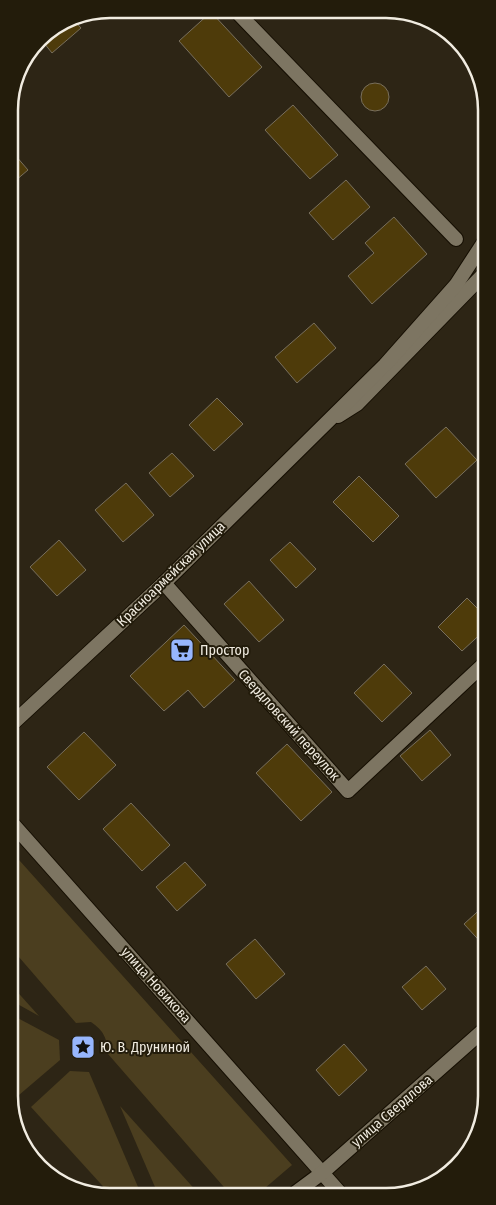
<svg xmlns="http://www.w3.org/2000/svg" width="496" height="1205" viewBox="0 0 496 1205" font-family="'Fira Sans Condensed',sans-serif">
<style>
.green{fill:#4b3e1f}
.building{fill:#4e3b0a;stroke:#786f5d}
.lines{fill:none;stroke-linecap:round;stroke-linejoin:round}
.minor-casing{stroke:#150e02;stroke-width:16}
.tertiary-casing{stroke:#150e02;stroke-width:16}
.minor{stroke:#7d7562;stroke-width:14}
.tertiary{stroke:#7d7562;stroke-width:14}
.labels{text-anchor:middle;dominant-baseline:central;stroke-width:4;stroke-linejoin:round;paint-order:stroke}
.street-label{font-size:14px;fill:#f1ece1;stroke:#231c0b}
.poi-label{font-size:14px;fill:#f1ece1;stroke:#231c0b;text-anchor:start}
.rim{fill:none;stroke:#f1ece1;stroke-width:2.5}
</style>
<rect width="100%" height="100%" fill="#2d2515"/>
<g class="green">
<path d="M 11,851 L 292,1165 L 258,1194 L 230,1194 L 108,1054 C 107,1038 104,1031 91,1022 L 76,1023 L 12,949 Z"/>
<path d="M 12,986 L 39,1016 L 12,1001 Z"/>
<path d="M 12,1015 L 59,1040 L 60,1060 L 19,1095 L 12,1088 Z"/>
<path d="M 70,1071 L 89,1072 L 141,1194 L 110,1194 L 31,1107 Z"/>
<path d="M 120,1106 L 199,1194 L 158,1194 Z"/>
</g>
<g class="building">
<path d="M 211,12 L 262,67 L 229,97 L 179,41 Z"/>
<path d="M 71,17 L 81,28 L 52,53 L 40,38 Z"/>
<circle cx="375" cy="97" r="14"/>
<path d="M 293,105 L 338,155 L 310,179 L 265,130 Z"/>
<path d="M 9,148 L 28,170 L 9,186 Z"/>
<path d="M 346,180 L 370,207 L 333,240 L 309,213 Z"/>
<path d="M 394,217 L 427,254 L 372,304 L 348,276 L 374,253 L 365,243 Z"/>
<path d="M 314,323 L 336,348 L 297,383 L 275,357 Z"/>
<path d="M 217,398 L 243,424 L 214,451 L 189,425 Z"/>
<path d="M 446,427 L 477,460 L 436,498 L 405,464 Z"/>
<path d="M 172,453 L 194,476 L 170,497 L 149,473 Z"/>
<path d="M 359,476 L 399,516 L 373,542 L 333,502 Z"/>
<path d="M 126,483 L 154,515 L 123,542 L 95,510 Z"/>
<path d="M 59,540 L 86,570 L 57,596 L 30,567 Z"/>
<path d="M 290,542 L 316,569 L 296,588 L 270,560 Z"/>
<path d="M 249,581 L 284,620 L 259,642 L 224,604 Z"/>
<path d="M 467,598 L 486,617 L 486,629 L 462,651 L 438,627 Z"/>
<path d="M 184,625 L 235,680 L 204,708 L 188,690 L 164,711 L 130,676 Z"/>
<path d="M 384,664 L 412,693 L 382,722 L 354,693 Z"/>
<path d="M 430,730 L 451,755 L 422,781 L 400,756 Z"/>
<path d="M 84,732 L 116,765 L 79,800 L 47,767 Z"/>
<path d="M 287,744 L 332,792 L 301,821 L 256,773 Z"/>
<path d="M 131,803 L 170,845 L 142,871 L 103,829 Z"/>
<path d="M 185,862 L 206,885 L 177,911 L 156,887 Z"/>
<path d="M 486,904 L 487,949 L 464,924 Z"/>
<path d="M 255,939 L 285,974 L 256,999 L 226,964 Z"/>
<path d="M 426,966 L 446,989 L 422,1010 L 402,987 Z"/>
<path d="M 344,1044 L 367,1070 L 339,1096 L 316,1070 Z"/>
<path d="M 16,1128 L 64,1181 L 43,1171 Z"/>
<path d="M 468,1144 L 462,1162 L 421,1187 Z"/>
</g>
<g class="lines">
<g class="minor-casing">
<g id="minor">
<path d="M 235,10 L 456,239"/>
<path d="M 338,416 L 357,404 L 484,274"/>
<path d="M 164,583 L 348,791 L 486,662"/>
<path d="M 11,822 L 340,1193"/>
<path d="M 295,1193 L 322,1173 L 487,1027"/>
</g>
</g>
<g class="tertiary-casing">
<path id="tertiary" d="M 11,725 L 164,583 L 385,365 L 456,285 L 484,242"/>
</g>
<use href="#minor" class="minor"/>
<use href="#tertiary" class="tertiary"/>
</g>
<defs>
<g id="supermarket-square" transform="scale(1.25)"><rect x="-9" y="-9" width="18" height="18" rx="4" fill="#97b6fd" stroke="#231c0b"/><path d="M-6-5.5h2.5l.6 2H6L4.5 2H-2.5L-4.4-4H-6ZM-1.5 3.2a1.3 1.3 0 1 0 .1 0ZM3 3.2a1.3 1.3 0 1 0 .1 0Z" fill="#111"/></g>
<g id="sight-square" transform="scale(1.25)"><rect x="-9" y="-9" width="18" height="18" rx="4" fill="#97b6fd" stroke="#231c0b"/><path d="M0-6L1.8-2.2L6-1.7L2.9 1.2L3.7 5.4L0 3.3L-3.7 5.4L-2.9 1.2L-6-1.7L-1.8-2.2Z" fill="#111"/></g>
</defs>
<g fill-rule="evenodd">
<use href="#supermarket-square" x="182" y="650"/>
<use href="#sight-square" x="83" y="1047"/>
</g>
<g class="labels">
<g class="street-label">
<text transform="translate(171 574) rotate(-44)">Красноармейская улица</text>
<text transform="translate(289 725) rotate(48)">Свердловский переулок</text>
<text transform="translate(156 985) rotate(48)">улица Новикова</text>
<text transform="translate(392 1111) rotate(-41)">улица Свердлова</text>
</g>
<g class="poi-label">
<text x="200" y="650">Простор</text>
<text x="100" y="1047">Ю. В. Друниной</text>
</g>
</g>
<path d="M0 0H496V1205H0ZM110 18H386A92 92 0 0 1 478 110V1096A92 92 0 0 1 386 1188H110A92 92 0 0 1 18 1096V110A92 92 0 0 1 110 18Z" fill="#231c0b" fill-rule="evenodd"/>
<path class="rim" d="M110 18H386A92 92 0 0 1 478 110V1096A92 92 0 0 1 386 1188H110A92 92 0 0 1 18 1096V110A92 92 0 0 1 110 18Z"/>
</svg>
